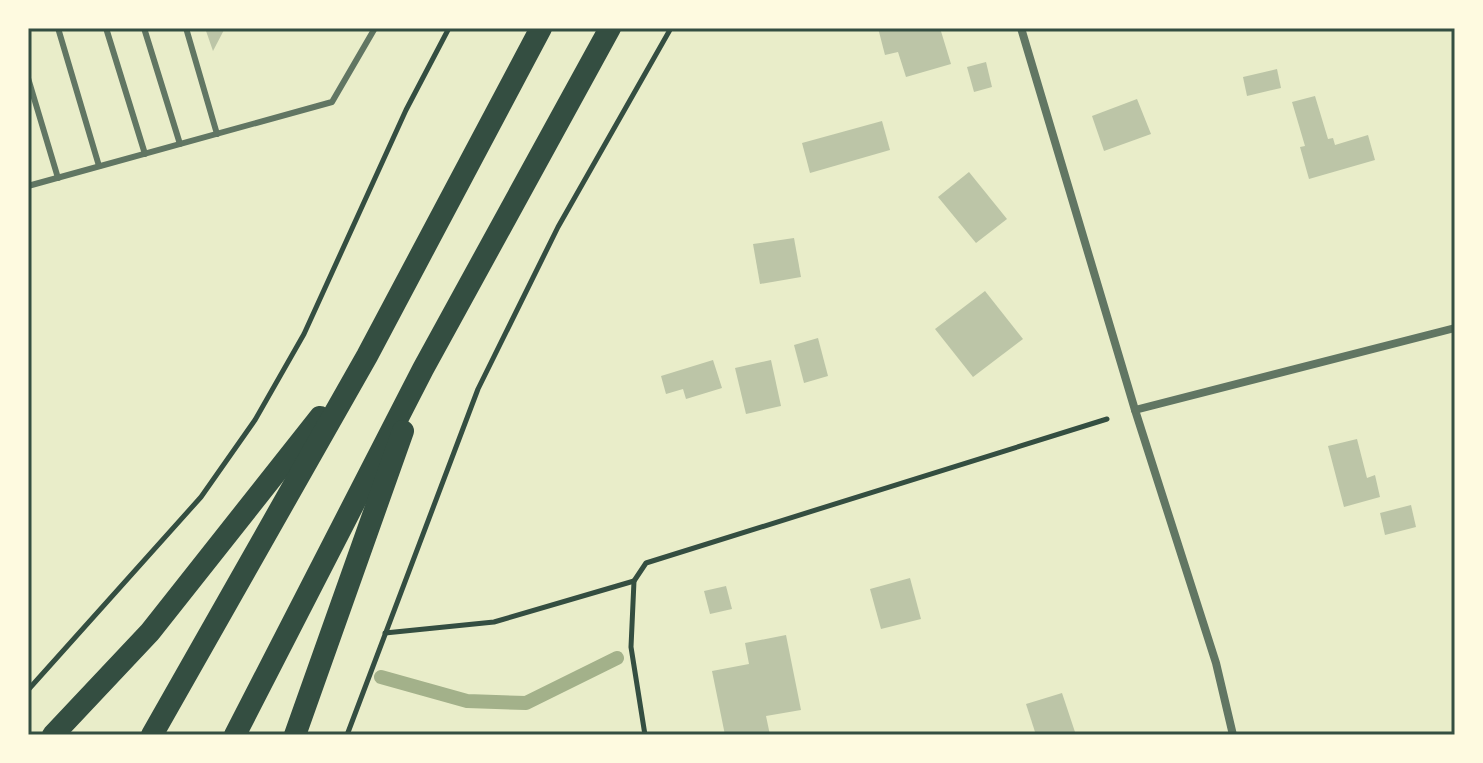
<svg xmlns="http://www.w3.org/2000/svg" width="1483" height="763" viewBox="0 0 1483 763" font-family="'Alegreya Sans',sans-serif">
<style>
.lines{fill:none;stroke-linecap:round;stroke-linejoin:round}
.stream{stroke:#a3b18a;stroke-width:14}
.building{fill:#bcc5a7}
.path{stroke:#344e41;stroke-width:5}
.service{stroke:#617663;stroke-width:6}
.minor{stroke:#617663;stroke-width:8}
.trunk{stroke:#344e41;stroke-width:22}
.neatline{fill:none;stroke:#344e41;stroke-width:3}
</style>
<rect width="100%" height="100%" fill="#e9edc9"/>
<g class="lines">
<path class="stream" d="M 381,677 L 467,701 L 526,703 L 617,658"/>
</g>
<g class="building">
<path d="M 205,28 L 225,28 L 213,51 Z"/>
<path d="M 878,28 L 940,28 L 951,64 L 906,77 L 898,52 L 885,55 Z"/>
<path d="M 986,62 L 992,87 L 974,92 L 967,67 Z"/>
<path d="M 1277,69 L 1281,88 L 1247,96 L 1243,77 Z"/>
<path d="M 1315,96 L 1328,139 L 1333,138 L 1335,145 L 1368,135 L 1375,160 L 1309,179 L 1300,147 L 1305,146 L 1292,102 Z"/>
<path d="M 1137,99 L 1151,134 L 1104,151 L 1092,116 Z"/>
<path d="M 882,121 L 890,150 L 810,173 L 802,143 Z"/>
<path d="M 969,172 L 1007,219 L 976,243 L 938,197 Z"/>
<path d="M 794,238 L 801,277 L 760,284 L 753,244 Z"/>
<path d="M 985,291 L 1023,339 L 973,377 L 935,329 Z"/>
<path d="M 818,338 L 828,376 L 804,383 L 794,345 Z"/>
<path d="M 713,360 L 722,388 L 686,399 L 683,389 L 666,394 L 661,376 Z"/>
<path d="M 771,360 L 781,406 L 746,414 L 735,368 Z"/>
<path d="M 1357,439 L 1367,478 L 1375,475 L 1380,497 L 1344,507 L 1328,446 Z"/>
<path d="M 1411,505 L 1416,527 L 1385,535 L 1380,513 Z"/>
<path d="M 910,578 L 921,619 L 881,629 L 870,589 Z"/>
<path d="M 726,586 L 732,609 L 710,614 L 704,591 Z"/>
<path d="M 786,635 L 801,710 L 766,716 L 770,735 L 725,735 L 712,671 L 749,664 L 745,643 Z"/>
<path d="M 1062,693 L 1076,735 L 1036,735 L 1026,704 Z"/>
</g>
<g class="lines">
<g class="path">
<path d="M 385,633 L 494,622 L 634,581"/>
<path d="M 28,690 L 201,497 L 255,420 L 304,334 L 406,110 L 449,28"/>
<path d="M 347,735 L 478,389 L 558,227 L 671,28"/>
<path d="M 645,735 L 631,647 L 634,581 L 646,563 L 1107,419"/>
</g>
<g class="service">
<path d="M 58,28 L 99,166"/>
<path d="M 106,28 L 145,154"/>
<path d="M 144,28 L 180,144"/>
<path d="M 186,28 L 217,134"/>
<path d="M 28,78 L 58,178"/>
<path d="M 28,186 L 332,102 L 375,28"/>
</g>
<g class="minor">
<path d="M 1021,28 L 1135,410 L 1216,663 L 1233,735"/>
<path d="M 1135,410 L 1455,328"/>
</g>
<g class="trunk">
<path d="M 53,735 L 150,632 L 320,417"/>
<path d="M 152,735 L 367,356 L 541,28"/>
<path d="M 235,735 L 423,369 L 610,28"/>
<path d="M 295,735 L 403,431"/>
</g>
</g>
<rect width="1483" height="763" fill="none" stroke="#fefae0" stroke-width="60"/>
<rect x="30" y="30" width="1423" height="703" class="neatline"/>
</svg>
